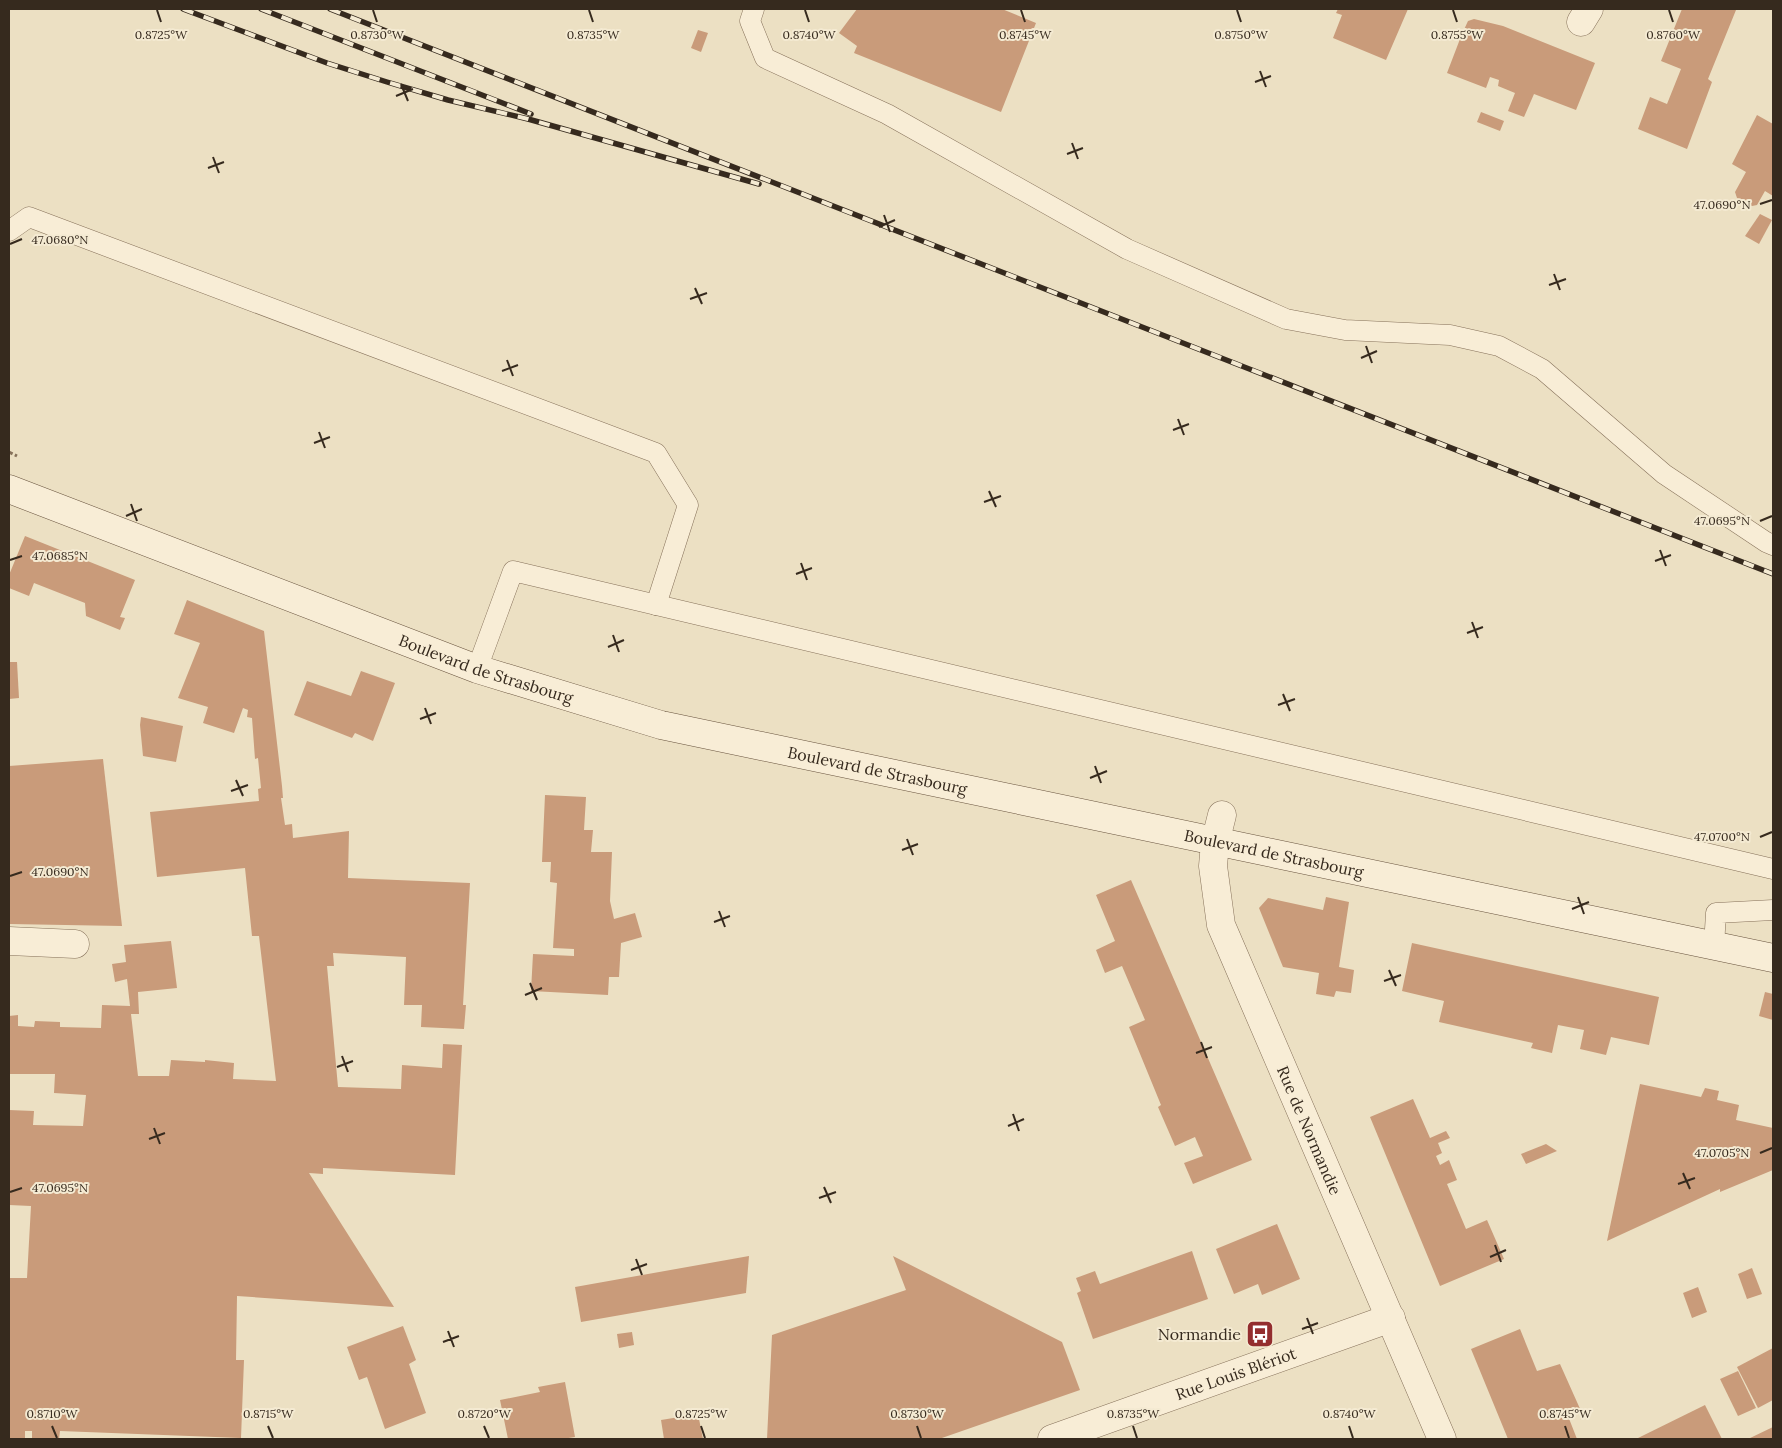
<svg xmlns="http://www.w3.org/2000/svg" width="1782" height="1448" viewBox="0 0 1782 1448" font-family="Lora,serif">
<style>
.building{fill:#c99b7a}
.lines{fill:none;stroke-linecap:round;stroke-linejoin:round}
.lane-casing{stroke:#86715a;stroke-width:21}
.street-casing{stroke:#86715a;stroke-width:29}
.secondary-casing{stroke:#68533e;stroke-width:29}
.path{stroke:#86715a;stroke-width:3;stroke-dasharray:4 2.5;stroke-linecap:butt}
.lane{stroke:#f8edd6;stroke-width:20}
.street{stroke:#f8edd6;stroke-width:28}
.secondary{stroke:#f8edd6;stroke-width:28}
.rail-casing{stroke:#362a1e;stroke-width:5.5}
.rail{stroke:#f4ead2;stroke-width:4;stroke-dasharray:11;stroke-linecap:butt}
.ticks{fill:none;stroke:#362a1e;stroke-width:2}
.labels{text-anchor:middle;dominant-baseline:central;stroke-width:4;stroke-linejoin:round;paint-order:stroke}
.street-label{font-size:16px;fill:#362a1e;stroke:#f4ead2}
.poi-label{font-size:16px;fill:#362a1e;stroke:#f4ead2;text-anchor:end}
.ticks-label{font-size:12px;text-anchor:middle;fill:#362a1e;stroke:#f4ead2;stroke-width:4;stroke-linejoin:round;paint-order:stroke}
</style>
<rect width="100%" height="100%" fill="#ece0c3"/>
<g class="building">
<path d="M 857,9 L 1002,9 L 1036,23 L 1001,112 L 854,53 L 857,46 L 839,33 Z"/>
<path d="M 1338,9 L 1408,9 L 1386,60 L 1333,38 L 1342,15 L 1336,13 Z"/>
<path d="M 1682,9 L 1736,10 L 1708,79 L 1712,82 L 1687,149 L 1638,129 L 1650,97 L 1667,104 L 1681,69 L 1661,61 Z"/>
<path d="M 1474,19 L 1503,26 L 1595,63 L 1576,110 L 1534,94 L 1524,117 L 1508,111 L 1515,93 L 1498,86 L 1499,80 L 1490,77 L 1486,88 L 1447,73 L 1460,39 L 1465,41 L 1462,34 L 1468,21 Z"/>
<path d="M 698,30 L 708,33 L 701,52 L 691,48 Z"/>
<path d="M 1481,112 L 1504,121 L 1500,131 L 1477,122 Z"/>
<path d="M 1757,115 L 1773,124 L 1773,196 L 1765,191 L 1757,205 L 1752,206 L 1737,198 L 1735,192 L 1746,172 L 1732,164 Z"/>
<path d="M 1760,214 L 1772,220 L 1759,244 L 1745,236 Z"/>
<path d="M 25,536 L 135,580 L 120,617 L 125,618 L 120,630 L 86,616 L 85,603 L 34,583 L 29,596 L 9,588 L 9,575 Z"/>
<path d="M 187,600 L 264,631 L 282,786 L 283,798 L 281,798 L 285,825 L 292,824 L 293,838 L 349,831 L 348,878 L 470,883 L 463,1005 L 466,1005 L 464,1029 L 421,1027 L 422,1005 L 404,1005 L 406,957 L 333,953 L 334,966 L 327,966 L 338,1087 L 401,1089 L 402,1065 L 442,1068 L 443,1044 L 462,1045 L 455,1175 L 323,1168 L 323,1174 L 309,1173 L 394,1307 L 237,1296 L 236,1360 L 244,1360 L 241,1438 L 60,1431 L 59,1439 L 32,1438 L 32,1431 L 25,1431 L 25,1439 L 9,1439 L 9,1278 L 27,1278 L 31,1206 L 9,1205 L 9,1110 L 34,1111 L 33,1125 L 83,1126 L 86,1095 L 54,1093 L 55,1074 L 9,1074 L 9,1016 L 18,1015 L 18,1026 L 34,1027 L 35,1021 L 60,1022 L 60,1027 L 101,1028 L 102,1005 L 130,1006 L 127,979 L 115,982 L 112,964 L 126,962 L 124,945 L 171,941 L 177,988 L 138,992 L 139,1014 L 131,1014 L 138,1076 L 169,1076 L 171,1060 L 205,1062 L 205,1060 L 234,1063 L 233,1079 L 276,1081 L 259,936 L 252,936 L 245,868 L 157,877 L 150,812 L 259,801 L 258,789 L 261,788 L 258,758 L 255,759 L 252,718 L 247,717 L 248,710 L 243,708 L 234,733 L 203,723 L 208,707 L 178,698 L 200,643 L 174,634 Z"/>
<path d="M 9,662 L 17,662 L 19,698 L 9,699 Z"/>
<path d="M 361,671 L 395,683 L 373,741 L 355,733 L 352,738 L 294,715 L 307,681 L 351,696 Z"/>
<path d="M 141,717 L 183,726 L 176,762 L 143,756 L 140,725 Z"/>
<path d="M 103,759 L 122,926 L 9,924 L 9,766 Z"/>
<path d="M 545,795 L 586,797 L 584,830 L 593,830 L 591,852 L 612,852 L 610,901 L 614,919 L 635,913 L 642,937 L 621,943 L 619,977 L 609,977 L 608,995 L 531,991 L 533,954 L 574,956 L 574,949 L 553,948 L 557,883 L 550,882 L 551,862 L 542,862 Z"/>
<path d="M 1131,880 L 1252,1160 L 1193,1184 L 1184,1163 L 1203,1156 L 1195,1137 L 1175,1146 L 1158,1107 L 1161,1105 L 1129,1027 L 1145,1020 L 1122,966 L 1105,973 L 1096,950 L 1115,941 L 1096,895 Z"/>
<path d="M 1326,897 L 1349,902 L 1339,967 L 1354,970 L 1351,993 L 1336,991 L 1334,997 L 1316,994 L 1319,973 L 1283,967 L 1259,908 L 1268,898 L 1323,910 Z"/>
<path d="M 1412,943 L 1659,997 L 1649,1045 L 1611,1037 L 1606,1055 L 1580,1049 L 1584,1030 L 1558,1025 L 1552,1053 L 1531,1048 L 1533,1043 L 1439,1022 L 1444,1001 L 1402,991 Z"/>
<path d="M 1765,992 L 1773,994 L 1773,1020 L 1759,1016 Z"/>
<path d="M 1640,1084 L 1701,1097 L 1705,1088 L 1719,1091 L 1717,1100 L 1739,1105 L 1736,1120 L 1773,1128 L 1773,1170 L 1720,1192 L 1720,1189 L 1607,1241 Z"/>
<path d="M 1413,1099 L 1430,1138 L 1446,1131 L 1450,1138 L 1438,1143 L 1442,1153 L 1436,1156 L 1440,1165 L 1449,1160 L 1457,1180 L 1447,1184 L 1466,1229 L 1487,1220 L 1504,1259 L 1440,1286 L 1370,1117 Z"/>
<path d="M 1546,1144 L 1557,1151 L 1526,1164 L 1521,1154 Z"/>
<path d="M 1277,1224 L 1300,1279 L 1262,1295 L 1258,1284 L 1234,1294 L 1216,1249 Z"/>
<path d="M 1192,1251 L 1208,1299 L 1093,1339 L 1077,1293 L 1081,1291 L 1076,1278 L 1095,1271 L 1100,1284 Z"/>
<path d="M 749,1256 L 746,1293 L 581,1322 L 575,1287 Z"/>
<path d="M 893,1256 L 1062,1342 L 1080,1390 L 939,1439 L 767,1439 L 772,1335 L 906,1290 Z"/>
<path d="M 1752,1268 L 1762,1294 L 1747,1299 L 1738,1274 Z"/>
<path d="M 1698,1287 L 1707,1312 L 1692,1318 L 1683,1293 Z"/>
<path d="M 403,1326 L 416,1360 L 409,1364 L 426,1413 L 385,1429 L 367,1377 L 359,1380 L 347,1347 Z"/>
<path d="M 1520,1329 L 1537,1371 L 1560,1364 L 1581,1411 L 1568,1416 L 1577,1439 L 1508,1439 L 1471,1349 Z"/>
<path d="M 632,1332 L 634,1345 L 619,1348 L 617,1334 Z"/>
<path d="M 1773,1348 L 1773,1400 L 1758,1408 L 1737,1367 Z"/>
<path d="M 1738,1371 L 1756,1408 L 1738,1416 L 1720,1379 Z"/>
<path d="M 565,1382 L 575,1437 L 562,1439 L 508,1439 L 500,1400 L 540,1392 L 538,1387 Z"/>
<path d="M 1705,1405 L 1722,1439 L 1636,1439 Z"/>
<path d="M 698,1414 L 703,1439 L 664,1439 L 661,1420 Z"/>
<path d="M 1773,1427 L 1773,1439 L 1748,1439 Z"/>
</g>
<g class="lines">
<g class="lane-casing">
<g id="lane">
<path d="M 754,9 L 750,21 L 765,58 L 887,114 L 1127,249 L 1286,319 L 1345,330 L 1450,335 L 1499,346 L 1542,369 L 1664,474 L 1766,542 L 1773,545"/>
<path d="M 9,231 L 29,217 L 656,453 L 688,505 L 656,605"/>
<path d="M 477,669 L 513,571 L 1773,869"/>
<path d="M 1714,946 L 1716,913 L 1773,910"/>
</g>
</g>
<g class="street-casing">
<g id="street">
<path d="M 1581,22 L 1589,9"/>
<path id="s1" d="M 1222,815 L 1215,843 L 1213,866 L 1221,925 L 1442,1439"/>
<path d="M 9,941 L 75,944"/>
<path id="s2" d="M 1052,1439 L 1391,1318"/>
</g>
</g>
<g class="secondary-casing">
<g id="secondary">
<path id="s3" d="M 9,489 L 477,669 L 661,725 L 1773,958"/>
</g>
</g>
<path class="path" d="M 9,452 L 17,456"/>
<use href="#lane" class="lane"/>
<use href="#street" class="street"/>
<use href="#secondary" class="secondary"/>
<g class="rail-casing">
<g id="rail">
<path d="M 183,9 L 327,63 L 387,82 L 448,100 L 528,119 L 759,184"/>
<path d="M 261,9 L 531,114"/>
<path d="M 330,9 L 1773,574"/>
</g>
</g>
<use href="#rail" class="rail"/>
</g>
<path class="ticks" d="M 157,10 L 161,22M 373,10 L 377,22M 589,10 L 593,22M 805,10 L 809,22M 1021,10 L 1025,22M 1237,10 L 1241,22M 1453,10 L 1457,22M 1669,10 L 1673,22M 1260,71 L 1266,87M 1255,82 L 1271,76M 401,84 L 408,101M 396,96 L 413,89M 1072,143 L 1078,159M 1067,154 L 1083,148M 213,157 L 219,173M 208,168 L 224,162M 1760,204 L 1772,200M 884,215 L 890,232M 879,227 L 895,220M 10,244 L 22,239M 1554,274 L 1560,290M 1549,285 L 1566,279M 695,288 L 702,304M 690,299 L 707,293M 1366,346 L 1372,363M 1361,358 L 1377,351M 507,360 L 513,376M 502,371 L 518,365M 1178,419 L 1184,435M 1173,430 L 1189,424M 319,432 L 325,448M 314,443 L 330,437M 989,491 L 996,507M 984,502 L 1001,496M 131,504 L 137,521M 126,516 L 142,509M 1760,521 L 1772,516M 1660,550 L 1666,566M 10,560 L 22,556M 1655,561 L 1671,555M 801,563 L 807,580M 796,574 L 812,568M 1472,622 L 1478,638M 1467,633 L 1483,627M 613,635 L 619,652M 608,647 L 624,640M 1283,694 L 1290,711M 1278,705 L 1295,699M 425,708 L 431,724M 420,719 L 436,713M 1095,766 L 1101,783M 1090,778 L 1107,771M 236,780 L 243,796M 231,791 L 248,785M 1760,837 L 1772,832M 907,839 L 913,855M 902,850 L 918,844M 10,876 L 22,872M 1578,897 L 1584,914M 1572,909 L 1589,902M 719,911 L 725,927M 714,922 L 730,916M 1389,970 L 1396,986M 1384,981 L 1401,975M 530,983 L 537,1000M 525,995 L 542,988M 1201,1042 L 1207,1058M 1196,1053 L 1212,1047M 342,1056 L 348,1072M 337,1067 L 353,1061M 1013,1114 L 1019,1131M 1008,1126 L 1024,1119M 154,1128 L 160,1144M 149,1139 L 165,1133M 1760,1153 L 1772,1148M 1683,1173 L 1690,1189M 1678,1184 L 1695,1178M 824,1187 L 831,1203M 10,1192 L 22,1188M 819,1198 L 836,1192M 1495,1245 L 1501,1262M 1490,1257 L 1506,1250M 636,1259 L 642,1275M 631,1270 L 647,1264M 1307,1318 L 1313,1334M 1302,1329 L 1318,1323M 448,1331 L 454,1347M 443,1342 L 459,1336M 52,1426 L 57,1438M 268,1426 L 273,1438M 484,1426 L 489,1438M 701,1426 L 705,1438M 917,1426 L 921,1438M 1133,1426 L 1137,1438M 1349,1426 L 1353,1438M 1565,1426 L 1569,1438"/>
<defs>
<g id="bus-square" transform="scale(1.4375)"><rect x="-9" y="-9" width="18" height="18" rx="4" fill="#932d2e" stroke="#f4ead2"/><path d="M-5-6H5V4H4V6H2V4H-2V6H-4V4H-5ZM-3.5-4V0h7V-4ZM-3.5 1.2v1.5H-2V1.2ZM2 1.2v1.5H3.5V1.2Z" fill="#fff"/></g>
</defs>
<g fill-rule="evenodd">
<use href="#bus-square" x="1260" y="1334"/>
</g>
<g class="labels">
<g class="street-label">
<text stroke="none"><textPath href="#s3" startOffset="510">Boulevard de Strasbourg</textPath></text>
<text stroke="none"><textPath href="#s3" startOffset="915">Boulevard de Strasbourg</textPath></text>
<text stroke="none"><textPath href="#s3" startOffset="1320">Boulevard de Strasbourg</textPath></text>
<text stroke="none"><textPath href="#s1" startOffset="335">Rue de Normandie</textPath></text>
<text stroke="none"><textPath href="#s2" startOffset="195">Rue Louis Blériot</textPath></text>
</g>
<g class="poi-label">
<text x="1241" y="1334">Normandie</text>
</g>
</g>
<g class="ticks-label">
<text x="161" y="39">0.8725°W</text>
<text x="377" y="39">0.8730°W</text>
<text x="593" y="39">0.8735°W</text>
<text x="809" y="39">0.8740°W</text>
<text x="1025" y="39">0.8745°W</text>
<text x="1241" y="39">0.8750°W</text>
<text x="1457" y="39">0.8755°W</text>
<text x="1673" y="39">0.8760°W</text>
<text x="1722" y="209">47.0690°N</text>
<text x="60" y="244">47.0680°N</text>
<text x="1722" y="525">47.0695°N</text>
<text x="60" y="560">47.0685°N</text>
<text x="1722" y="841">47.0700°N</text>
<text x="60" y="876">47.0690°N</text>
<text x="1722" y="1157">47.0705°N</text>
<text x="60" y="1192">47.0695°N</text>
<text x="52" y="1418">0.8710°W</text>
<text x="268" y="1418">0.8715°W</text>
<text x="484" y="1418">0.8720°W</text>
<text x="701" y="1418">0.8725°W</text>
<text x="917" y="1418">0.8730°W</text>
<text x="1133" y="1418">0.8735°W</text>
<text x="1349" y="1418">0.8740°W</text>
<text x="1565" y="1418">0.8745°W</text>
</g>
<rect width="1782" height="1448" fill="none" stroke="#362a1e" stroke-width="20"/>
</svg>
